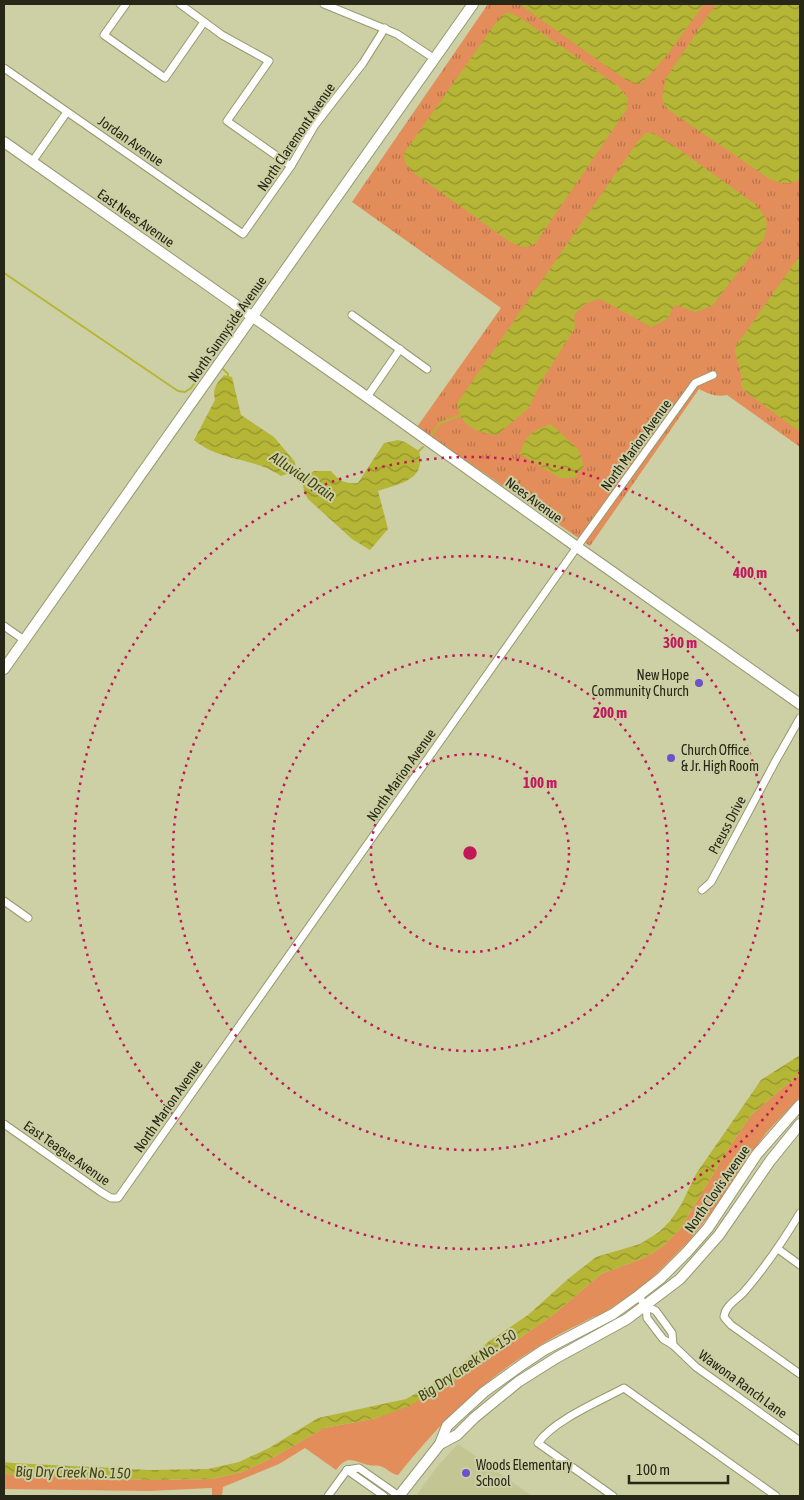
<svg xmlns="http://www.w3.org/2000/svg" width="804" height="1500" viewBox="0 0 804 1500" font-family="'Asap Condensed',sans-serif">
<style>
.built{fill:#c3c592}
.grass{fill:url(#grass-tufts)}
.park{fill:#e38d5b}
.water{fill:url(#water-waves)}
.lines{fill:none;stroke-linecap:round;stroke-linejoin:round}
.stream{stroke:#b5b636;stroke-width:2}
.street-casing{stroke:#979970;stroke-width:9}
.secondary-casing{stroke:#979970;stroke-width:12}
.street{stroke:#fff;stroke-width:7}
.secondary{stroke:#fff;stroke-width:10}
.ring{fill:none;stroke:#c2185b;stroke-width:2.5;stroke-dasharray:2.5 5}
.poi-dot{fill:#6e51cb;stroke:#cdcfa4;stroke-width:2}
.labels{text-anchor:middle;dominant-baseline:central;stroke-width:4;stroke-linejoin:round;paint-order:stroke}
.street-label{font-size:14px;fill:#272717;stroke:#cdcfa4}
.poi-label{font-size:14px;fill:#272717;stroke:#cdcfa4;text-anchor:start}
.water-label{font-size:15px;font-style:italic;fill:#42430f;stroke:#cdcfa4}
.centre{fill:#c2185b;stroke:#cdcfa4;stroke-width:2.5}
.ring-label{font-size:15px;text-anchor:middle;font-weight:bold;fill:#c2185b;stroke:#cdcfa4;stroke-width:4;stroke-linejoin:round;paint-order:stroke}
</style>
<defs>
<pattern id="grass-tufts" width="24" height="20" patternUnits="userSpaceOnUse" patternTransform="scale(1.25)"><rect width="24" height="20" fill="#e38d5b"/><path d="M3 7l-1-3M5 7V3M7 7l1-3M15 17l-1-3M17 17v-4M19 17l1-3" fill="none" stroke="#b8734a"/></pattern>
<pattern id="water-waves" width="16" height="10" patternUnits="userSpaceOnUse" patternTransform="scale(1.25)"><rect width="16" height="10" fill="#b5b636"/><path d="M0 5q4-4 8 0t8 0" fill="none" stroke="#93942d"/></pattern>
</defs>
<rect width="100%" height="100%" fill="#cdcfa4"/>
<path class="built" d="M 458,1444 L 515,1484 L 532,1496 L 416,1496 L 437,1467 Z"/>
<path class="grass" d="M 488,4 L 800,4 L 800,447 L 727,395 C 715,397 709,394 699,389 L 590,546 L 417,427 L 501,308 L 352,202 Z"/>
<path class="park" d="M 800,1075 L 800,1097 L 766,1133 L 747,1159 L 722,1200 L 688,1242 L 645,1285 L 599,1316 L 593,1317 C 574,1327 554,1336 536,1348 C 481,1381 438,1425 398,1475 C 391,1474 387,1468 380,1466 C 376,1465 372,1466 368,1465 C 353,1461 348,1454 336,1470 L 305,1448 L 279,1464 L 223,1487 L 222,1495 L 212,1495 L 212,1488 L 148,1491 L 4,1489 L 4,1474 L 151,1480 L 212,1479 L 242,1472 L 274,1457 L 324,1428 L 377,1418 L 457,1379 L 489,1354 L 518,1339 L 554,1314 L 601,1274 L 646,1257 L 663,1246 L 680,1229 L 730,1146 L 751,1115 L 781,1089 Z"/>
<g class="water">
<path d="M 520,4 L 704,4 L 667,55 L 644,81 L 637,84 L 626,80 L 522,6 Z"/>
<path d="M 716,4 L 800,4 L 800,179 C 789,186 779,183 768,178 L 670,111 L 664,105 L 662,97 L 666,78 Z"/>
<path d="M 508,12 L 522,19 L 618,86 L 628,98 L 627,109 L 535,244 C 524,249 520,247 510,242 L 421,178 C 411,171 404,166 404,153 L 497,21 L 504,14 Z"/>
<path d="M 645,133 L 653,133 L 674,146 L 755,204 C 767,218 769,221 764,239 L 712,306 L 695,312 L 675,305 L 667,319 L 651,327 L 600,299 L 586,303 L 574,315 L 575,328 L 544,377 L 528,409 L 497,435 C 477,433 457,425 458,402 L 636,144 Z"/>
<path d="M 800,255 L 800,432 L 746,392 L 741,386 L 741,374 L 735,352 L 736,346 Z"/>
<path d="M 224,375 L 232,377 L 241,415 L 274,437 L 295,462 L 296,471 L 281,476 C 276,473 270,469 264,467 C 240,458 214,457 194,440 L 215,400 C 212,389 217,383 224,375 Z"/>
<path d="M 551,424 L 578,449 L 584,466 L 574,478 L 560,478 L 520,454 C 525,435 532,431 551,424 Z"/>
<path d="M 398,440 L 405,442 L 419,451 C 426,481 400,483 378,491 L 388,529 L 370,550 L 352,539 L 308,499 C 303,492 302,484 304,476 L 314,471 L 331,471 C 339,481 345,484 358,483 L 384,443 Z"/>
<path d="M 800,1055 L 800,1075 L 781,1089 L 751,1115 L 730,1146 L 680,1229 L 663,1246 L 646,1257 L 601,1274 L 554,1314 L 518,1339 L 489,1354 L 457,1379 L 409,1406 L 377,1418 L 324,1428 L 274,1457 L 242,1472 L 212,1479 L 151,1480 L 4,1474 L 4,1462 L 13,1463 L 151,1470 L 208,1469 L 239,1462 L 269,1448 L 318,1418 L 406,1399 L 449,1375 L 488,1342 L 528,1315 L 568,1279 L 596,1257 L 640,1244 L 659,1232 L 670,1221 L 681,1205 L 696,1174 L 761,1080 Z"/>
</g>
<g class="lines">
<g class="stream">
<path d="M 4,273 L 178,391 L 185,392 L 191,388 L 210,361 L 214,361"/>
<path d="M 223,369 L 228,374 L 228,377"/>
<path d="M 430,437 L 440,423 L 461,415"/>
<path d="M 417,453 L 423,447"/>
<path d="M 295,471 L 306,478"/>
</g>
<g class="street-casing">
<g id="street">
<path d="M 126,4 L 104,35 L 165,78 L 204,22"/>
<path d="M 180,4 L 222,35 L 269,61 L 227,121 L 291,166"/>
<path d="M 324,4 L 397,34 L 435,59"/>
<path d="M 4,68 L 243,234 L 291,166 L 315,125 L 363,63 L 385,28"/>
<path d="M 32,162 L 67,112"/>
<path d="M 352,315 L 427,369"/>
<path d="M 367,397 L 400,349"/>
<path d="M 4,626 L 24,640"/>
<path d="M 702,890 L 711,882 L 775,762 L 800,718"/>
<path d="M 4,901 L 28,918"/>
<path d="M 4,1124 L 101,1192 L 111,1198 L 118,1198 L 577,547 L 695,383 L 713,375"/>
<path d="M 800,1213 C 783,1241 765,1268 743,1293 C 736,1300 725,1306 724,1317 L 731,1325 L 800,1374"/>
<path d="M 778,1249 L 800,1265"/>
<path d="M 638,1296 L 646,1306 L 656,1311 L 672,1333 L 673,1345"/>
<path d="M 646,1306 L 647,1318 L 663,1339 L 673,1345 L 696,1367 L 800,1441"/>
<path d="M 347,1470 L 359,1468 L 399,1496"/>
<path d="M 347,1470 L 384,1496"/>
<path d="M 328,1496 L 347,1470"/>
<path d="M 613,1496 L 538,1443 C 554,1420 600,1401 624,1388 L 776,1496"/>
</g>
</g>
<g class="secondary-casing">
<g id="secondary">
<path d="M 4,142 L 367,397 L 577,547 L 800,704"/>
<path d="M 4,669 C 160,447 317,225 473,4"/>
<path d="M 440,1444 L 457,1435 L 474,1418 L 518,1382 L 556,1358 L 627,1319 L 680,1279 L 719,1235 L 770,1161 L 800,1124"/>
<path d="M 399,1496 L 440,1444 L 447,1426 L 484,1392 L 523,1364 L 544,1350 L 613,1314 L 638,1296 L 661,1278 L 687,1252 L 708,1228 L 757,1154 L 800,1105"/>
</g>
</g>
<use href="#street" class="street"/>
<use href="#secondary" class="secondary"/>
</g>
<g class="ring">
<circle cx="470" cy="853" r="99"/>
<circle cx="470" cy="853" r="198"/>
<circle cx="470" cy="853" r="297"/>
<path d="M800 1072A396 396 0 1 1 800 634"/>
</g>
<g class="poi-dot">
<circle cx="699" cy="683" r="5"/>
<circle cx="671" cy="758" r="5"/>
<circle cx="466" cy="1473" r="5"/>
</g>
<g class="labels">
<g class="street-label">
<text transform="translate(296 137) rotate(-56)">North Claremont Avenue</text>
<text transform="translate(131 141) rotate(35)">Jordan Avenue</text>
<text transform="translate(136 218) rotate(35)">East Nees Avenue</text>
<text transform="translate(227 329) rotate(-55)">North Sunnyside Avenue</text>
<text transform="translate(636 445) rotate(-54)">North Marion Avenue</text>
<text transform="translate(534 500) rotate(36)">Nees Avenue</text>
<text transform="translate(401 775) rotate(-55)">North Marion Avenue</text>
<text transform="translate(727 825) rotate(-62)">Preuss Drive</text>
<text transform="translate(168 1106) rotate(-55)">North Marion Avenue</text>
<text transform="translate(67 1153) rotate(35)">East Teague Avenue</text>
<text transform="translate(717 1189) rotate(-55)">North Clovis Avenue</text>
<text transform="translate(743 1384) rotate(36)">Wawona Ranch Lane</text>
</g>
<g class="poi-label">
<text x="689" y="675" text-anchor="end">New Hope<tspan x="689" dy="16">Community Church</tspan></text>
<text x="681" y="750">Church Office<tspan x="681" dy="16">&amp; Jr. High Room</tspan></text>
<text x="476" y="1465">Woods Elementary<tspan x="476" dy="16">School</tspan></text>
</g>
<g class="water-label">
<text transform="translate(303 476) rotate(34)">Alluvial Drain</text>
<text transform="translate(467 1365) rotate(-34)">Big Dry Creek No. 150</text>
<text transform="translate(73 1472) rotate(1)">Big Dry Creek No. 150</text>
</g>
</g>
<circle cx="470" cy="853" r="8" class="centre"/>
<g class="ring-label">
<text x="750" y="578">400 m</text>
<text x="680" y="648">300 m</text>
<text x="610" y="718">200 m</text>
<text x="540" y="788">100 m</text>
</g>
<rect width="804" height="1500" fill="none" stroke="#272717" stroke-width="10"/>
<path d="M629 1475v8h99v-8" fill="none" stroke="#272717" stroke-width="2.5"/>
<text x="636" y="1475" font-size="15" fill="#272717" stroke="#cdcfa4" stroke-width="4" paint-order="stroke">100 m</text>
</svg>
